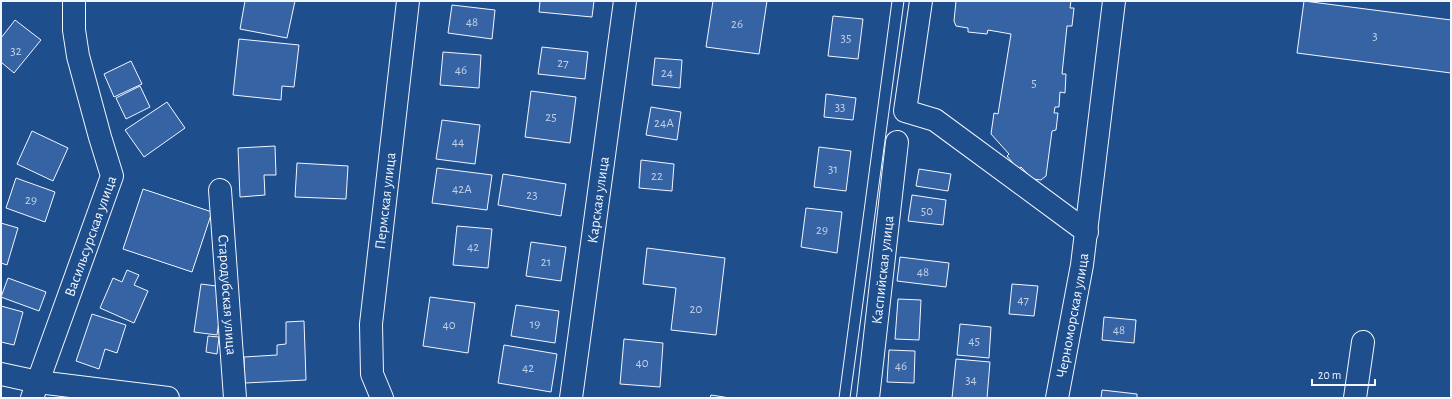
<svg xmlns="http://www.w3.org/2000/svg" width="1452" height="399" viewBox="0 0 1452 399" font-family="'Alegreya Sans',sans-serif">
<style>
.building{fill:#3563a3;stroke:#f2f6ff}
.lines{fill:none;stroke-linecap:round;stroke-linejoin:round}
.minor-casing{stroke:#f2f6ff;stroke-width:24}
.minor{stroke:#1f4e8c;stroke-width:22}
.tram{stroke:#f2f6ff;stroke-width:1}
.labels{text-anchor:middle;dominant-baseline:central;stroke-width:3;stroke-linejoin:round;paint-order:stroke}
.number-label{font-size:13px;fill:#c3d1e8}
.street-label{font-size:15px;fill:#f2f6ff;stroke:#1f4e8c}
</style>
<rect width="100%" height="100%" fill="#1f4e8c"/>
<g class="building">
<path d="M 245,1 L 295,1 L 287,38 L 240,29 Z"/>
<path d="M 540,1 L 594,1 L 592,17 L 539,12 Z"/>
<path d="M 713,1 L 767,1 L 759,54 L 706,47 Z"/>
<path d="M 956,1 L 1071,1 L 1070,8 L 1074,8 L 1072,26 L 1067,26 L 1062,74 L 1066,74 L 1065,93 L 1060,92 L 1059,107 L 1055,107 L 1054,113 L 1058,113 L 1056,130 L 1052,131 L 1046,176 L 1041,180 L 1032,179 L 1021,167 L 1018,169 L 1007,156 L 1009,154 L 991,134 L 994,113 L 998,114 L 1011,34 L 988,30 L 987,34 L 968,32 L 968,28 L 956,26 L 954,21 Z"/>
<path d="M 1304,1 L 1451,20 L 1451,73 L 1297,53 Z"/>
<path d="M 452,5 L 495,10 L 492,39 L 448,33 Z"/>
<path d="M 833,16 L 863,19 L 858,59 L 828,56 Z"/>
<path d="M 15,20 L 41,40 L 14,73 L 1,62 L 1,38 Z"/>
<path d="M 239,39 L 299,45 L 294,87 L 282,86 L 281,100 L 233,95 Z"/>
<path d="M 542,47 L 588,52 L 585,79 L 538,74 Z"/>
<path d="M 443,52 L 481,55 L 479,88 L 440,85 Z"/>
<path d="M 655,58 L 682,60 L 680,88 L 652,85 Z"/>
<path d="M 131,61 L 142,84 L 114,97 L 104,74 Z"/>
<path d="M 140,86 L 150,107 L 126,119 L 116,98 Z"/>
<path d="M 531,91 L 576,97 L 570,143 L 525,137 Z"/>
<path d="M 826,94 L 856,98 L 853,120 L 824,117 Z"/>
<path d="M 167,102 L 185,128 L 144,157 L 125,130 Z"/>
<path d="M 651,107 L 681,112 L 677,140 L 646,135 Z"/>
<path d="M 442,120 L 480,125 L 475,164 L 436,159 Z"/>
<path d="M 32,131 L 68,148 L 53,181 L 17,164 Z"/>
<path d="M 275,146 L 276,175 L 264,175 L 265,195 L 240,197 L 238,148 Z"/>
<path d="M 819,147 L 851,151 L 846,191 L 814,187 Z"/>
<path d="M 641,160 L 674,164 L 672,191 L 639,188 Z"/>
<path d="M 297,163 L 348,166 L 346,199 L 295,197 Z"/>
<path d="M 437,168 L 492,175 L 487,210 L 432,203 Z"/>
<path d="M 919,169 L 951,174 L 948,191 L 916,186 Z"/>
<path d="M 503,174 L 566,184 L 561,216 L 498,205 Z"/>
<path d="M 16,178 L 55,192 L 45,222 L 6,208 Z"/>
<path d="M 143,189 L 212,212 L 192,272 L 123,249 Z"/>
<path d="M 912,195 L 946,200 L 943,225 L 908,221 Z"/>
<path d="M 806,208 L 842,212 L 837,253 L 801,247 Z"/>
<path d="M 1,223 L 18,228 L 7,265 L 1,263 Z"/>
<path d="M 457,226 L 492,229 L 488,268 L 453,265 Z"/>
<path d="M 531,242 L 566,247 L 561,281 L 526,276 Z"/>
<path d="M 647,248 L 725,258 L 716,335 L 671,330 L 676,288 L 643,284 Z"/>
<path d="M 900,257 L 949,263 L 946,287 L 897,281 Z"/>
<path d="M 127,270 L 139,275 L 134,285 L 148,291 L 134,323 L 100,308 L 113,278 L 122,282 Z"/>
<path d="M 8,278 L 46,292 L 39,311 L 1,297 Z"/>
<path d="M 201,284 L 224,287 L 217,335 L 194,332 Z"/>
<path d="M 1012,284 L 1038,286 L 1034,316 L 1009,314 Z"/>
<path d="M 430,297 L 475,303 L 468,353 L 423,346 Z"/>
<path d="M 898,299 L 921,300 L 919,340 L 895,339 Z"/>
<path d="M 516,305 L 559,311 L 555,343 L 511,336 Z"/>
<path d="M 1,306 L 23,312 L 14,345 L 1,342 Z"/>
<path d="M 92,314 L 126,325 L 117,353 L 105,349 L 99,369 L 76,361 Z"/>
<path d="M 1104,317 L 1136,320 L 1134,343 L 1102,340 Z"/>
<path d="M 304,321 L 306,380 L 245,383 L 244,357 L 277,355 L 277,345 L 286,344 L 286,322 Z"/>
<path d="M 960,324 L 991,327 L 989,358 L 957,355 Z"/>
<path d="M 208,336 L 219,337 L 217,354 L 206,352 Z"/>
<path d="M 624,339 L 663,343 L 660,387 L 620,384 Z"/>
<path d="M 504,345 L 557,354 L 551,392 L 498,383 Z"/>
<path d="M 889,350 L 915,351 L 914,383 L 887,382 Z"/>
<path d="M 956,359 L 990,362 L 987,398 L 952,398 Z"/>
<path d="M 1102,390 L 1137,394 L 1137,398 L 1101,398 Z"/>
<path d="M 711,395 L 730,398 L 710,398 Z"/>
</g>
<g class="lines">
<g class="minor-casing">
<g id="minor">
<path d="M 921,1 L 905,111 L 935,120 L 1087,232"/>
<path id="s1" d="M 220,190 L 235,398"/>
<path d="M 1,374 L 38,382 L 168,398"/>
<path id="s2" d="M 32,398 L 112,176 L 100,137 L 78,56 L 74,30 L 74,1"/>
<path id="s3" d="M 382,398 L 372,374 L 371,324 L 408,1"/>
<path id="s4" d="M 571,398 L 625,1"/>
<path id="s5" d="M 868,398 L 897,142"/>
<path id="s6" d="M 1057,398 L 1082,265 L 1114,1"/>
<path d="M 1355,398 L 1363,342"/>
</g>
</g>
<use href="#minor" class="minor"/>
<g class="tram">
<path d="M 839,398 L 892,1"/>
<path d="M 850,398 L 904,1"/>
</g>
</g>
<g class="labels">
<g class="number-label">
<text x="472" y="22">48</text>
<text x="737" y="24">26</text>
<text x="1375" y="36">3</text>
<text x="846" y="38">35</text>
<text x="16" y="51">32</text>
<text x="563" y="63">27</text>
<text x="461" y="70">46</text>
<text x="667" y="73">24</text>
<text x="1034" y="83">5</text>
<text x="840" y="107">33</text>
<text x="551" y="117">25</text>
<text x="664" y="123">24А</text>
<text x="458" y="142">44</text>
<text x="833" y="169">31</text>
<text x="657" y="176">22</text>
<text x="462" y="189">42А</text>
<text x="532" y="195">23</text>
<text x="31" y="200">29</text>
<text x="927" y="211">50</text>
<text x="822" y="230">29</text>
<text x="473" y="247">42</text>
<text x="546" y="262">21</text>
<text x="923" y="272">48</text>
<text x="1023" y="300">47</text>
<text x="696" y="309">20</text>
<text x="535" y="324">19</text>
<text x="449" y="325">40</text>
<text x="1119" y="330">48</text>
<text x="974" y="341">45</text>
<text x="642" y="363">40</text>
<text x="901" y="366">46</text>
<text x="528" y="368">42</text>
<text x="971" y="380">34</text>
</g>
<g class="street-label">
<text stroke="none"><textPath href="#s3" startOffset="200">Пермская улица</textPath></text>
<text stroke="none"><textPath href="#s4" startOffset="200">Карская улица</textPath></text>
<text stroke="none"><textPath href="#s2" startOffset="172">Васильсурская улица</textPath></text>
<text stroke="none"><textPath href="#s5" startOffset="129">Каспийская улица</textPath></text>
<text stroke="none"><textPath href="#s1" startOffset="105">Стародубская улица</textPath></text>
<text stroke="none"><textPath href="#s6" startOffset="84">Черноморская улица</textPath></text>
</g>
</g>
<rect width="1452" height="399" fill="none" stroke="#f2f6ff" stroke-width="4"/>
<path d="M1312 379v6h63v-6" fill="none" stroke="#f2f6ff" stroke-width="2"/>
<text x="1318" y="379" font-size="12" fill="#f2f6ff" stroke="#1f4e8c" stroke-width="3" paint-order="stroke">20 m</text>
</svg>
